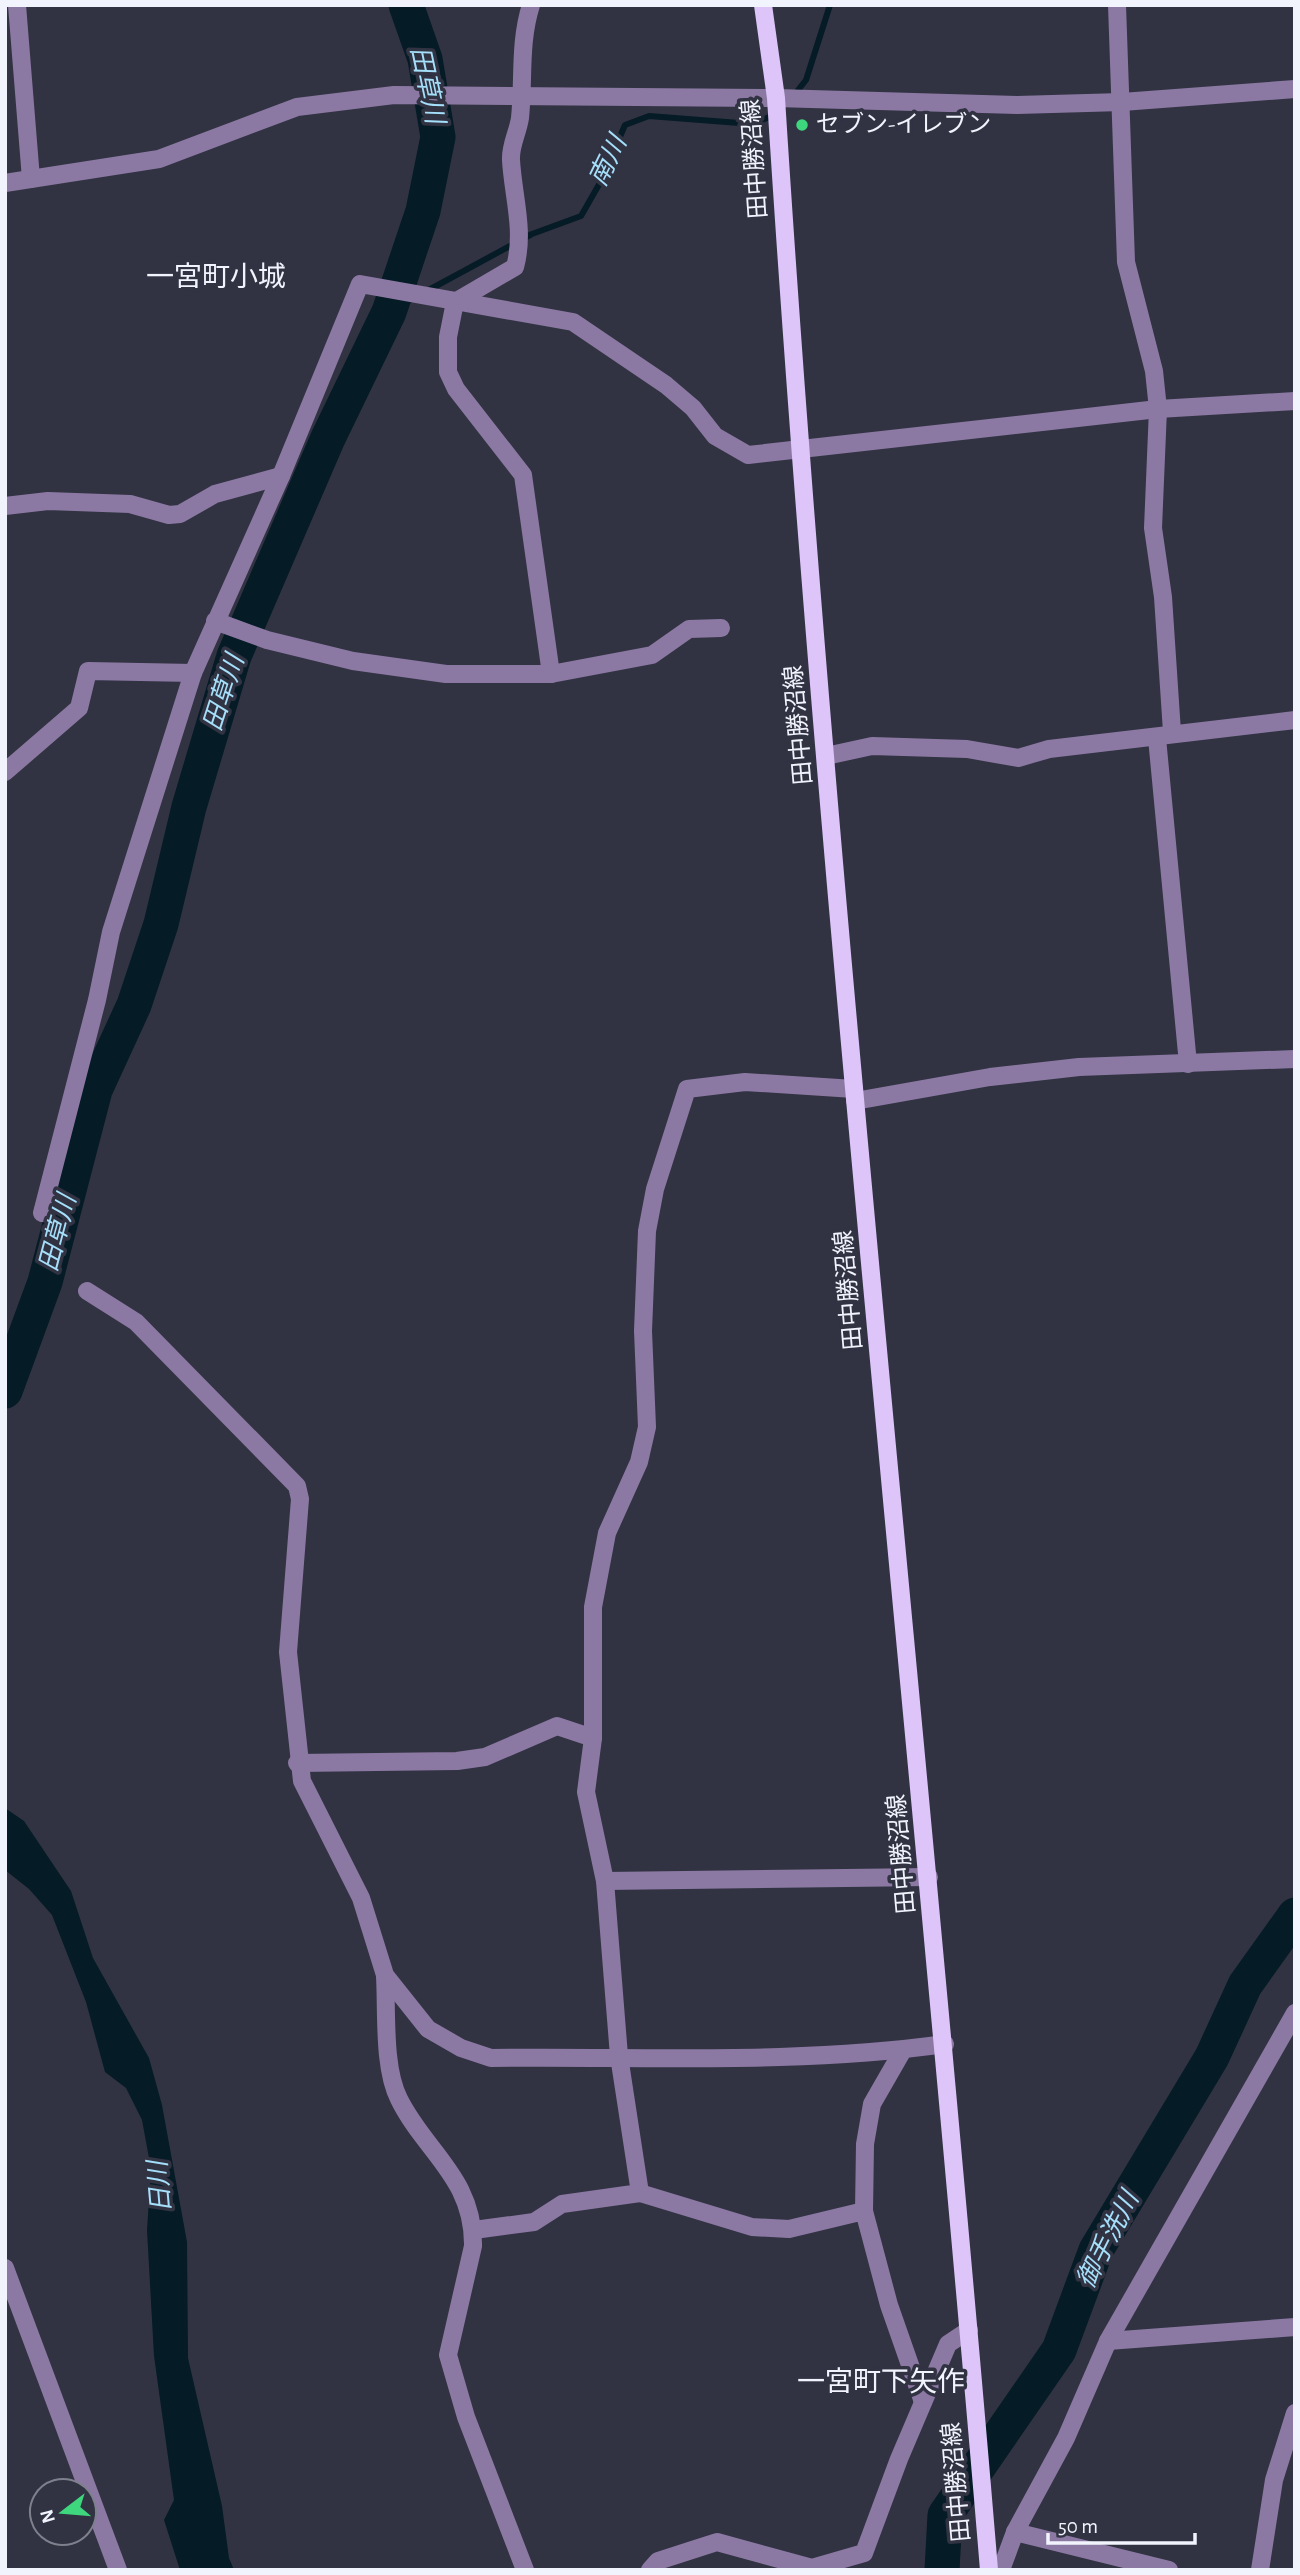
<svg xmlns="http://www.w3.org/2000/svg" width="1300" height="2575" viewBox="0 0 1300 2575" font-family="'Alegreya Sans','Noto Sans JP',sans-serif">
<style>
.water{fill:#051b25}
.lines{fill:none;stroke-linecap:round;stroke-linejoin:round}
.stream{stroke:#051b25;stroke-width:6}
.river{stroke:#051b25;stroke-width:35}
.minor{stroke:#8c79a3;stroke-width:18}
.major{stroke:#ddc5f9;stroke-width:18}
.poi-dot{fill:#3fd77d;stroke:#313343;stroke-width:2.5}
.labels{text-anchor:middle;dominant-baseline:central;stroke-width:7;stroke-linejoin:round;paint-order:stroke}
.poi-label{font-size:24px;fill:#f1f3fd;stroke:#313343;text-anchor:start}
.street-label{font-size:24px;fill:#f1f3fd;stroke:#313343}
.water-label{font-size:26px;font-style:italic;fill:#a5dffa;stroke:#313343}
.quarter-label{font-size:28px;fill:#f1f3fd;stroke:#313343}
</style>
<rect width="100%" height="100%" fill="#313343"/>
<path class="water" d="M 5,1808 L 24,1821 L 71,1891 L 93,1958 L 149,2058 L 162,2105 L 187,2242 L 188,2358 L 222,2506 L 229,2558 L 234,2570 L 180,2570 L 164,2520 L 174,2500 L 154,2356 L 147,2230 L 151,2169 L 142,2120 L 126,2088 L 105,2072 L 86,2002 L 52,1915 L 29,1889 L 5,1870 Z"/>
<g class="lines">
<g class="stream">
<path d="M 795,94 L 806,80 L 830,5"/>
<path d="M 425,292 L 532,234 L 581,216 L 601,181 L 625,125 L 649,116 L 752,124 L 777,114"/>
<path d="M 389,312 L 415,297"/>
</g>
<g class="river">
<path d="M 5,1391 L 45,1282 L 95,1090 L 134,1005 L 161,924 L 189,807 L 234,656 L 328,438 L 389,312 L 423,211 L 438,137 L 425,59 L 406,5"/>
<path d="M 942,2570 L 945,2515 L 1059,2350 L 1096,2250 L 1212,2057 L 1245,1985 L 1295,1915"/>
</g>
<g class="minor">
<path d="M 17,5 L 31,179"/>
<path d="M 531,5 C 519,43 524,79 520,118 C 518,132 510,146 511,160 C 513,196 525,231 515,267 L 455,302 L 448,337 L 448,372 L 456,389 L 523,475 L 551,674"/>
<path d="M 1117,5 L 1126,262 L 1154,371 L 1158,409 L 1153,528 L 1163,597 L 1172,732"/>
<path d="M 5,183 L 159,159 L 297,107 L 394,95 L 776,98 L 1017,105 L 1122,102 L 1295,89"/>
<path d="M 5,506 L 48,501 L 130,504 L 169,515 L 180,514 L 215,494 L 281,476"/>
<path d="M 215,621 L 267,640 L 353,661 L 446,674 L 551,674 L 652,655 L 689,629 L 721,628"/>
<path d="M 1157,738 L 1188,1064"/>
<path d="M 826,756 L 872,746 L 967,749 L 1018,758 L 1049,749 L 1295,720"/>
<path d="M 5,772 L 79,708 L 88,671 L 193,673"/>
<path d="M 855,1101 L 990,1077 L 1079,1067 L 1295,1059"/>
<path d="M 42,1213 L 97,1000 L 111,932 L 193,673 L 281,476 L 360,284 L 573,322 L 666,385 L 693,408 L 715,436 L 748,455 L 1158,409 L 1295,401"/>
<path d="M 87,1291 L 136,1322 L 297,1486 L 300,1499 L 288,1652 L 302,1781 L 361,1898 L 385,1975 L 428,2029 L 461,2048 L 491,2058 C 642,2056 795,2065 945,2044"/>
<path d="M 297,1763 L 457,1761 L 485,1757 L 557,1726 L 593,1738"/>
<path d="M 605,1881 L 929,1877"/>
<path d="M 385,1976 C 387,2012 383,2068 399,2099 C 425,2152 474,2178 473,2246 L 448,2355 L 466,2417 L 525,2570"/>
<path d="M 640,2193 L 752,2227 L 789,2229 L 864,2211 L 889,2305 L 923,2402"/>
<path d="M 864,2211 L 865,2144 L 872,2104 L 903,2050"/>
<path d="M 474,2230 L 534,2222 L 562,2204 L 640,2193 L 619,2056 L 605,1881 L 586,1792 L 593,1738 L 593,1607 L 607,1533 L 639,1462 L 647,1427 L 643,1331 L 647,1231 L 655,1189 L 687,1089 L 745,1082 L 854,1089"/>
<path d="M 5,2268 L 118,2570"/>
<path d="M 1108,2341 L 1295,2327"/>
<path d="M 1015,2532 L 1169,2570"/>
<path d="M 650,2570 L 658,2561 L 717,2542 L 812,2568 L 864,2553 L 899,2459 L 948,2344 L 969,2330"/>
<path d="M 1001,2570 L 1015,2532 L 1066,2438 L 1108,2341 L 1295,2013"/>
<path d="M 1260,2570 L 1274,2480 L 1295,2413"/>
</g>
<path class="major" d="M 763,5 L 776,98 C 828,923 921,1746 989,2570"/>
</g>
<circle class="poi-dot" cx="802" cy="125" r="7"/>
<g class="labels">
<g class="poi-label">
<text x="816" y="125">セブン-イレブン</text>
</g>
<g class="street-label">
<text transform="translate(755 159) rotate(-94)">田中勝沼線</text>
<text transform="translate(799 725) rotate(-95)">田中勝沼線</text>
<text transform="translate(849 1290) rotate(-95)">田中勝沼線</text>
<text transform="translate(902 1854) rotate(-95)">田中勝沼線</text>
<text transform="translate(957 2482) rotate(-95)">田中勝沼線</text>
</g>
<g class="water-label">
<text transform="translate(427 85) rotate(78)">田草川</text>
<text transform="translate(608 161) rotate(-64)">南川</text>
<text transform="translate(224 693) rotate(-72)">田草川</text>
<text transform="translate(58 1233) rotate(-75)">田草川</text>
<text transform="translate(160 2187) rotate(-95)">日川</text>
<text transform="translate(1108 2240) rotate(-63)">御手洗川</text>
</g>
<g class="quarter-label">
<text x="216" y="278">一宮町小城</text>
<text x="881" y="2383">一宮町下矢作</text>
</g>
</g>
<rect width="1300" height="2575" fill="none" stroke="#f1f3fd" stroke-width="14"/>
<g transform="translate(63 2512) rotate(254)"><circle r="33" fill="#313343" stroke="#7e808d" stroke-width="2"/>
<path d="M0-5L12 26L0 18L-12 26Z" fill="#3fd77d"/>
<text y="-10" font-size="19" font-weight="bold" text-anchor="middle" fill="#f1f3fd">N</text>
</g>
<path d="M1048 2533v10h147v-10" fill="none" stroke="#f1f3fd" stroke-width="3.5"/>
<text x="1058" y="2533" font-size="21" fill="#f1f3fd" stroke="#313343" stroke-width="5" paint-order="stroke">50 m</text>
</svg>
